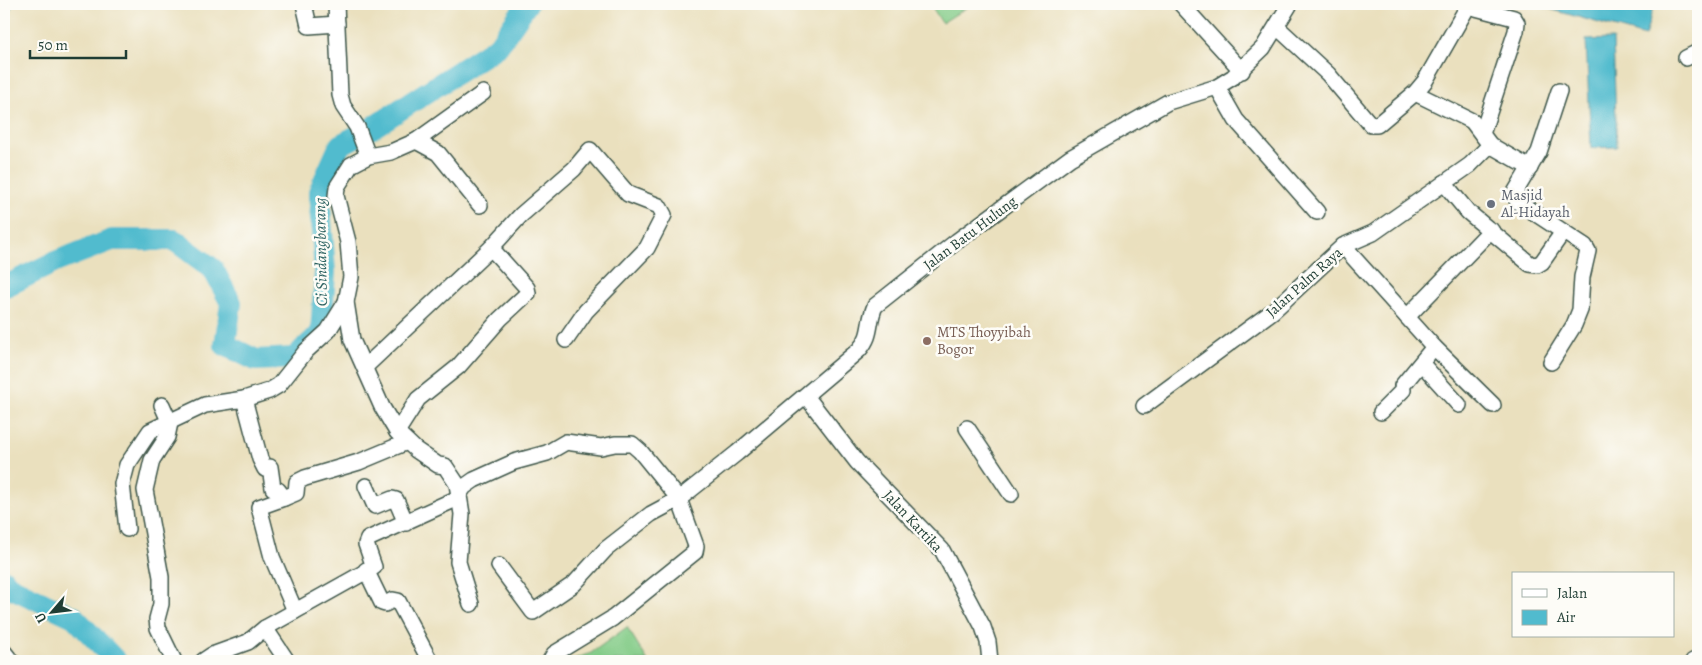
<svg xmlns="http://www.w3.org/2000/svg" width="1702" height="665" viewBox="0 0 1702 665" font-family="Alegreya,serif">
<style>
.green{fill:#84cc88;stroke:#52845e}
.water{fill:#51bbce;stroke:#387c81}
.lines{fill:none;stroke-linecap:round;stroke-linejoin:round}
.canal{stroke:#51bbce;stroke-width:14}
.river{stroke:#51bbce;stroke-width:22}
.minor-casing{stroke:#3d5549;stroke-width:18}
.minor{stroke:#fff;stroke-width:15}
.worship-dot{fill:#6b7280;stroke:#fdfcf7;stroke-width:2}
.education-dot{fill:#8d6e63;stroke:#fdfcf7;stroke-width:2}
.labels{text-anchor:middle;dominant-baseline:central;stroke-width:5;stroke-linejoin:round;paint-order:stroke}
.worship-label{font-size:15px;fill:#5b616d;stroke:#fdfcf7;text-anchor:start}
.street-label{font-size:15px;fill:#1f3d34;stroke:#fdfcf7}
.education-label{font-size:15px;fill:#785e54;stroke:#fdfcf7;text-anchor:start}
.water-label{font-size:16px;font-style:italic;fill:#2e6362;stroke:#fdfcf7}
</style>
<rect width="100%" height="100%" fill="#fdfcf7"/>
<filter id="ink" filterUnits="userSpaceOnUse"><feTurbulence type="fractalNoise" baseFrequency=".02" numOctaves="2"/><feDisplacementMap in="SourceGraphic" scale="10" xChannelSelector="R" yChannelSelector="G"/><feConvolveMatrix kernelMatrix="1 2 1 2 8 2 1 2 1" color-interpolation-filters="sRGB"/></filter>
<filter id="wash" filterUnits="userSpaceOnUse"><feTurbulence type="fractalNoise" baseFrequency=".0096" numOctaves="4" result="noise"/><feDisplacementMap in="SourceGraphic" scale="20" xChannelSelector="R" yChannelSelector="G"/><feGaussianBlur stdDeviation="1.12" result="paint"/><feColorMatrix in="noise" values="0 0 0 0 0 0 0 0 0 0 0 0 0 0 0 0 0 1.4 0 .05"/><feComposite in="paint" operator="in"/></filter>
<g filter="url(#wash)">
<rect width="100%" height="100%" fill="#eae0be"/>
<g class="green">
<path d="M 930,4 L 972,4 L 942,23 Z"/>
<path d="M 627,627 L 648,661 L 568,661 L 591,653 Z"/>
</g>
<g class="water">
<path d="M 1532,4 L 1654,4 L 1645,36 Z"/>
<path d="M 1613,39 L 1617,147 L 1591,148 L 1586,40 Z"/>
</g>
<g class="lines">
<path class="canal" d="M 4,5 L 6,4"/>
<g class="river">
<path d="M 4,287 L 55,262 L 112,240 L 174,240 L 213,269 L 231,303 L 225,345 L 256,360 L 294,358 L 321,333 L 325,272 L 319,192 L 340,145 L 372,128 L 498,46 L 527,4"/>
<path d="M 4,580 L 12,588 L 74,617 L 116,661"/>
</g>
</g>
</g>
<g filter="url(#ink)">
<g class="lines">
<g class="minor-casing">
<g id="minor">
<path d="M 304,4 L 309,26 L 337,24"/>
<path d="M 336,4 L 340,95 L 343,106 L 357,127 L 368,156"/>
<path d="M 1181,4 L 1242,71"/>
<path d="M 1277,27 L 1328,74 L 1371,125 L 1377,125 L 1415,93 L 1425,81 L 1468,6 L 1514,18 L 1517,23 L 1516,31 L 1482,134"/>
<path d="M 1686,58 L 1698,52"/>
<path d="M 1217,87 L 1236,120 L 1317,212"/>
<path d="M 1415,93 L 1472,121 L 1490,145 L 1530,168"/>
<path d="M 416,141 L 438,153 L 480,205"/>
<path d="M 1444,183 L 1468,212 L 1530,264 L 1537,265 L 1542,262 L 1563,232"/>
<path d="M 1343,246 L 1434,347 L 1493,405"/>
<path d="M 1407,317 L 1491,230"/>
<path d="M 1551,362 L 1574,325 L 1580,310 L 1582,277 L 1588,251 L 1585,246 L 1518,202 L 1514,194 L 1539,152 L 1559,91"/>
<path d="M 1422,364 L 1459,405"/>
<path d="M 365,367 L 491,248 L 521,215 L 574,169 L 590,150 L 628,194 L 659,206 L 664,215 L 647,248 L 586,311 L 566,340"/>
<path d="M 806,396 L 857,462 L 942,550 L 983,627 L 988,642 L 990,661"/>
<path d="M 244,399 L 260,459 L 265,469 L 270,467 L 273,488 L 278,490 L 284,498 L 259,507 L 272,557 L 295,611"/>
<path d="M 162,405 L 170,423 L 167,437 L 152,460 L 145,490 L 161,577 L 161,604 L 157,619 L 158,628 L 174,661"/>
<path d="M 1144,406 L 1273,311 L 1343,246 L 1373,233 L 1470,165 L 1490,145"/>
<path d="M 1381,412 L 1403,390 L 1402,386 L 1434,347"/>
<path d="M 967,428 L 1011,494"/>
<path d="M 397,432 L 418,399 L 458,367 L 500,319 L 528,293 L 527,288 L 491,248"/>
<path d="M 366,486 L 375,506 L 392,499 L 396,500 L 406,523"/>
<path d="M 284,498 L 296,493 L 297,482 L 305,478 L 359,462 L 407,442"/>
<path d="M 127,529 L 122,484 L 127,465 L 150,431 L 205,405 L 244,399 L 269,391 L 279,385 L 306,351 L 328,331 L 346,302"/>
<path d="M 499,566 L 533,612 L 574,584 L 606,549 L 651,514 L 679,499 L 737,453 L 859,350 C 873,334 867,324 875,306 L 957,241 L 1070,158 L 1168,102 L 1217,87 L 1233,77 L 1263,48 L 1290,4"/>
<path d="M 366,570 L 382,603 L 385,604 L 393,600 L 398,601 L 430,661"/>
<path d="M 471,604 L 458,562 L 462,514 L 457,484 L 445,466 L 438,465 L 416,450 L 397,432 L 382,407 L 352,340 L 346,302 L 351,277 L 348,242 L 336,196 L 337,187 L 351,165 L 368,156 L 391,152 L 416,141 L 483,93"/>
<path d="M 265,628 L 287,661"/>
<path d="M 4,652 L 11,661"/>
<path d="M 203,661 L 212,655 L 248,642 L 265,628 L 374,567 L 366,544 L 368,539 L 456,499 L 464,487 L 474,480 L 514,462 L 547,453 L 566,442 L 601,447 L 615,444 L 632,444 L 640,451 L 679,499 L 696,546 L 695,552 L 613,618 L 554,654 L 550,661"/>
<path d="M 1693,661 L 1698,659"/>
</g>
</g>
<use href="#minor" class="minor"/>
</g>
</g>
<circle class="worship-dot" cx="1491" cy="204" r="5"/>
<circle class="education-dot" cx="927" cy="341" r="5"/>
<g class="labels">
<g class="worship-label">
<text x="1501" y="195">Masjid<tspan x="1501" dy="17">Al-Hidayah</tspan></text>
</g>
<g class="street-label">
<text transform="translate(970 233) rotate(-37)">Jalan Batu Hulung</text>
<text transform="translate(1304 282) rotate(-42)">Jalan Palm Raya</text>
<text transform="translate(913 521) rotate(47)">Jalan Kartika</text>
</g>
<g class="education-label">
<text x="937" y="332">MTS Thoyyibah<tspan x="937" dy="17">Bogor</tspan></text>
</g>
<g class="water-label">
<text transform="translate(321 252) rotate(-91)">Ci Sindangbarang</text>
</g>
</g>
<rect width="1702" height="665" fill="none" stroke="#fdfcf7" stroke-width="20"/>
<rect x="1512" y="572" width="162" height="65" fill="#fdfcf7" stroke="#a4b0a9"/>
<rect x="1522" y="589" width="25" height="8" fill="#ffffff" stroke="#a4b0a9"/>
<text x="1557" y="598" font-size="15" fill="#1f3d34">Jalan</text>
<rect x="1522" y="610" width="25" height="15" fill="#51bbce" stroke="#a4b0a9"/>
<text x="1557" y="622" font-size="15" fill="#1f3d34">Air</text>
<g transform="translate(52 612) rotate(242)" stroke="#fdfcf7" stroke-width="4" paint-order="stroke">
<path d="M0-4L9 19L0 12L-9 19Z" fill="#1f3d34"/>
<text y="-8" font-size="14" font-weight="bold" text-anchor="middle" fill="#1f3d34">U</text>
</g>
<path d="M30 50v8h96v-8" fill="none" stroke="#1f3d34" stroke-width="2.5"/>
<text x="38" y="50" font-size="15" fill="#1f3d34" stroke="#fdfcf7" stroke-width="4" paint-order="stroke">50 m</text>
</svg>
